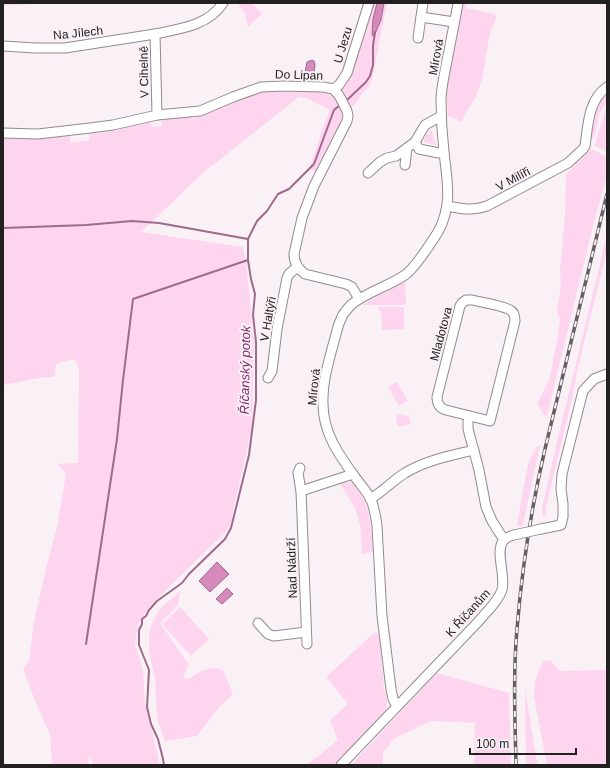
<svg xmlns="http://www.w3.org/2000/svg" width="610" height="768" viewBox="0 0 610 768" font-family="Helvetica,sans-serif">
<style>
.green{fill:#fed5ee}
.water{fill:#d58abb;stroke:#a06a8d}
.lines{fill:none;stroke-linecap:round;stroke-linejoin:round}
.stream{stroke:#a06a8d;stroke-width:2}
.minor-casing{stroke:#928a8e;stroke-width:11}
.minor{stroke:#fff;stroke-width:9}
.rail-casing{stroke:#645f63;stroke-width:3.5}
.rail{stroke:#faf1f7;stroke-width:2;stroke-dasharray:6;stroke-linecap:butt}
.minor-bridge-casing{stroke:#928a8e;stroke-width:11;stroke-linecap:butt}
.minor-bridge{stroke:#fff;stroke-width:9}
.labels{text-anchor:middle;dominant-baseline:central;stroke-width:4;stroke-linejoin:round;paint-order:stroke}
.street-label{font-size:12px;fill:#232022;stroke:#faf1f7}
.water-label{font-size:13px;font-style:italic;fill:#822a69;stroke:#faf1f7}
</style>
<rect width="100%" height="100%" fill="#faf1f7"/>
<g class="green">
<path d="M 3,3 L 72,3 L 3,5 Z"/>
<path d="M 237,3 L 252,3 L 262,14 L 248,27 L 245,13 Z"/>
<path d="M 372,3 L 387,3 L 372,80 L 368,88 L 363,92 L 355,105 L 350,108 C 346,101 342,95 343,87 L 362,33 L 366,30 L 370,16 L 369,10 Z"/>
<path d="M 462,3 L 472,3 L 472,4 L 467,4 L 466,8 L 495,14 L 496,19 L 490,33 L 482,79 L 476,97 L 465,114 L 462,122 L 448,116 L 446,88 L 456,39 Z"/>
<path d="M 276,90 L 319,91 L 331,93 L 335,96 L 343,112 L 344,119 L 317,172 L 309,169 L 326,119 L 330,110 L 306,98 L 299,97 L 204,172 L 141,232 L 243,247 L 246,261 L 254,341 L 252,426 L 230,525 L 225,533 L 179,577 L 149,607 L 138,625 L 135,644 L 143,670 L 145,704 L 158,756 L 159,765 L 94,765 L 89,756 L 88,765 L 52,765 L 50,734 L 37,706 L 23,669 L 29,661 L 34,621 L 46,568 L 57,527 L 66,475 L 62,468 L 57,464 L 78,463 L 79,371 L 77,363 L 73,359 L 56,364 L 55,375 L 52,377 L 45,377 L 3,385 L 3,138 L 39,139 L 70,136 L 70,142 L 89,141 L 89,134 L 112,131 L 151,122 L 152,127 L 162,126 L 161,118 L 189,115 L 194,119 L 247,94 L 263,91 Z"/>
<path d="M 607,90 L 607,102 L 600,112 L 595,135 L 590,142 L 595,108 Z"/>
<path d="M 607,107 L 607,152 L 594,145 C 600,133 601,119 607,107 Z"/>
<path d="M 429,131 L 432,131 L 434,141 L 436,142 L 436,145 L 424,142 L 424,138 L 426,138 L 426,135 L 429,134 Z"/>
<path d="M 591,149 L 606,156 L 607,155 L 607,175 L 594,222 L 547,416 L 544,415 L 537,403 L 543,393 L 550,377 L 558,336 L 560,319 L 557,312 L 561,284 L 560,270 L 565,214 L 566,174 Z"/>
<path d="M 607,235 L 607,251 L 577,371 L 572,400 L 571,403 L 546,507 L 546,515 L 543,517 L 542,508 L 556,446 Z"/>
<path d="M 405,281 L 406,305 L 362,305 Z"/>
<path d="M 378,307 L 404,307 L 404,329 L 382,330 L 381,312 L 378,309 Z"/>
<path d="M 397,382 L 408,401 L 399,406 L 388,387 Z"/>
<path d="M 398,414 L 406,416 L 409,415 L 411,424 L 398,427 L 396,418 Z"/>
<path d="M 537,446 L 540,446 L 527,505 L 523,525 L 517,527 L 520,508 L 528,464 Z"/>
<path d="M 347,482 L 351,482 C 370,500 372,527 373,552 L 362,554 C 361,543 362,532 359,521 C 356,507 348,496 340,484 Z"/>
<path d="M 180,591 L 178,605 L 160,623 L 189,665 L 183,677 L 188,679 C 200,672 208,665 223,670 L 233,694 L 220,706 L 197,736 L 165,741 L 157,718 L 155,678 L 149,653 L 149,634 L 152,623 L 159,610 Z"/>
<path d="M 180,607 L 209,639 L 191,656 L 162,624 Z"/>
<path d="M 374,633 L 379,633 L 384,688 C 388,697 388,705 384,715 L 337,765 L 307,765 L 338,740 L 330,720 L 348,704 L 326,677 Z"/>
<path d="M 550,660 L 560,671 L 561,671 L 607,670 L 607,765 L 547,765 L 534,697 L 535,681 L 541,666 L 544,661 Z"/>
<path d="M 437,673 L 509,693 L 511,765 L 474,765 L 475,723 L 431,721 L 395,738 L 383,752 L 383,765 L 351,765 Z"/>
<path d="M 525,689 L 537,762 L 537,765 L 526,765 Z"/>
</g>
<g class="water">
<path d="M 377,3 L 384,3 L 381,20 L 374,36 L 372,35 L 373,19 Z"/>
<path d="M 312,60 L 314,61 L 315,65 L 314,74 L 311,75 L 305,72 L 307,62 Z"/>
<path d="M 217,562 L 229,574 L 210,592 L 199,581 Z"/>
<path d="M 227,588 L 233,594 L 222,604 L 216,599 Z"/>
</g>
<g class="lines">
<g class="stream">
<path d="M 346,101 L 366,82 L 370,76 L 373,65 L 373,46 L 375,32"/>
<path d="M 3,228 L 86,225 L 132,221 L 159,223 L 248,239"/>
<path d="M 86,644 L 117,439 L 123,380 L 133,299 L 248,260"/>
<path d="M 164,765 L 163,759 L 158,739 L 151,724 L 147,707 L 149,670 L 139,645 L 139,630 L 142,624 L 142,619 L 146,616 L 149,610 L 157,601 L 182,583 L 189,574 L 225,539 L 231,528 L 249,455 L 256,400 L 256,342 L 253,315 L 255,294 L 251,279 L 248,260 L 248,239 L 257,221 L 267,211 L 278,194 L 289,189 L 314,164 L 334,110 L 340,105"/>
</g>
<g class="minor-casing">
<g id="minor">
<path d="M 421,17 L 423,3"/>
<path d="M 418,38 L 421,17 L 454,22"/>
<path d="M 3,46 L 35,48 L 65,48 L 155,34"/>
<path d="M 333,89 L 339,85 L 347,73 L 369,3"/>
<path d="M 157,115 L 155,34 C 179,29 208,26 223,3"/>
<path d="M 3,133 L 38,134 L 90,128 L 113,125 L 157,115 L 200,111 L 233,97 L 261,87 L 284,86 L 323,87 L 333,89 L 338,94 L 341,99 L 347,111 L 348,116 L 347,121 L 314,186 L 302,218 L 294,254 C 294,263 298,269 305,274 L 346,284 L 352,287 L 359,299"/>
<path d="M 415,142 L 419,149 L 439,153 L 444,153"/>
<path d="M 405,165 L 407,148"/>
<path d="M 368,173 L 380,162 L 387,158 L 396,156 L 415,142 L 425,125 L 441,116"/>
<path d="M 447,206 C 463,209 471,211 487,206 L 568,163 L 583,149 L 585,146 C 588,126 588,100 607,87"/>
<path d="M 466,300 L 472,300 C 480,302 504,306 510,310 C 514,312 515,316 515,321 L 490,421 L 446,410 C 439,408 437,403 437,397 L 460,306 L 462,303 Z"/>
<path d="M 268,378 L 272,371 L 277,329 L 287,278 L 289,274 L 297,267"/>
<path d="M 469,416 L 468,422 L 468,429 L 479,470 L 486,507 L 492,521 L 504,540"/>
<path d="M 300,468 L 298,473 L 301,491 L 307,644"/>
<path d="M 301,491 L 353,474"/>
<path d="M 370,499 C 383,492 393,480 405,473 C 426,460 450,456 474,450"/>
<path d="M 541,529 L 561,525 L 563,517 L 563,504 L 561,489 L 562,474 L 583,391 L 594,379 L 607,374"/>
<path d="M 258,623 L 268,634 L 274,636 L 306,632"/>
<path d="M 397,706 L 393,699 L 391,689 L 382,616 L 377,526 C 376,517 374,508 371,499 C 367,492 360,484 355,477 C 339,455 323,433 323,404 C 322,384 328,364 333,345 C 336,336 337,327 341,319 C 343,313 348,308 352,304 C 367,292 389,286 405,275 C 415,268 431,243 438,232 C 453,205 447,181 444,152 C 442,134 441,116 441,98 C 442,84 445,70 448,56 C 451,39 455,21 458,3"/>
<path d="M 341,765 L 478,622 C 486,612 498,602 502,590 C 506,576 495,552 503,541 C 505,538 510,536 514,535"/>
</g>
</g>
<use href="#minor" class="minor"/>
<g class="rail-casing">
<path id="rail" d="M 516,765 C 515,720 513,674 517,629 C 522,568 531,509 545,449 L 607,194"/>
</g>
<use href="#rail" class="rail"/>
<g class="minor-bridge-casing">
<path id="minor-bridge" d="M 514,535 L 541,529"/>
</g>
<use href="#minor-bridge" class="minor-bridge"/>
</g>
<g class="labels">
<g class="street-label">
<text transform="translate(78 33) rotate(-6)">Na Jílech</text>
<text transform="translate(343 45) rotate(-73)">U Jezu</text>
<text transform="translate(436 57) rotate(-80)">Mírová</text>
<text transform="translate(144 72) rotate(-91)">V Cihelně</text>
<text transform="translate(299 75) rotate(2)">Do Lipan</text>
<text transform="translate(513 179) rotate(-28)">V Milíři</text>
<text transform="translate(268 319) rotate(-80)">V Haltýři</text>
<text transform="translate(441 334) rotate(-75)">Mladotova</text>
<text transform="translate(314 387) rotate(-84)">Mírová</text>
<text transform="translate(292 568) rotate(-92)">Nad Nádrží</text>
<text transform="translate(468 613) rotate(-48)">K Říčanům</text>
</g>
<g class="water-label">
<text transform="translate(245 370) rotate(-89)">Říčanský potok</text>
</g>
</g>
<rect width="610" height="768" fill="none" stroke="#232022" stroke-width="8"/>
<path d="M470 748v6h106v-6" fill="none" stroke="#232022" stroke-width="2"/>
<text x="476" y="748" font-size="12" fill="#232022" stroke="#faf1f7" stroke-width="3" paint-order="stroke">100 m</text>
</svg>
